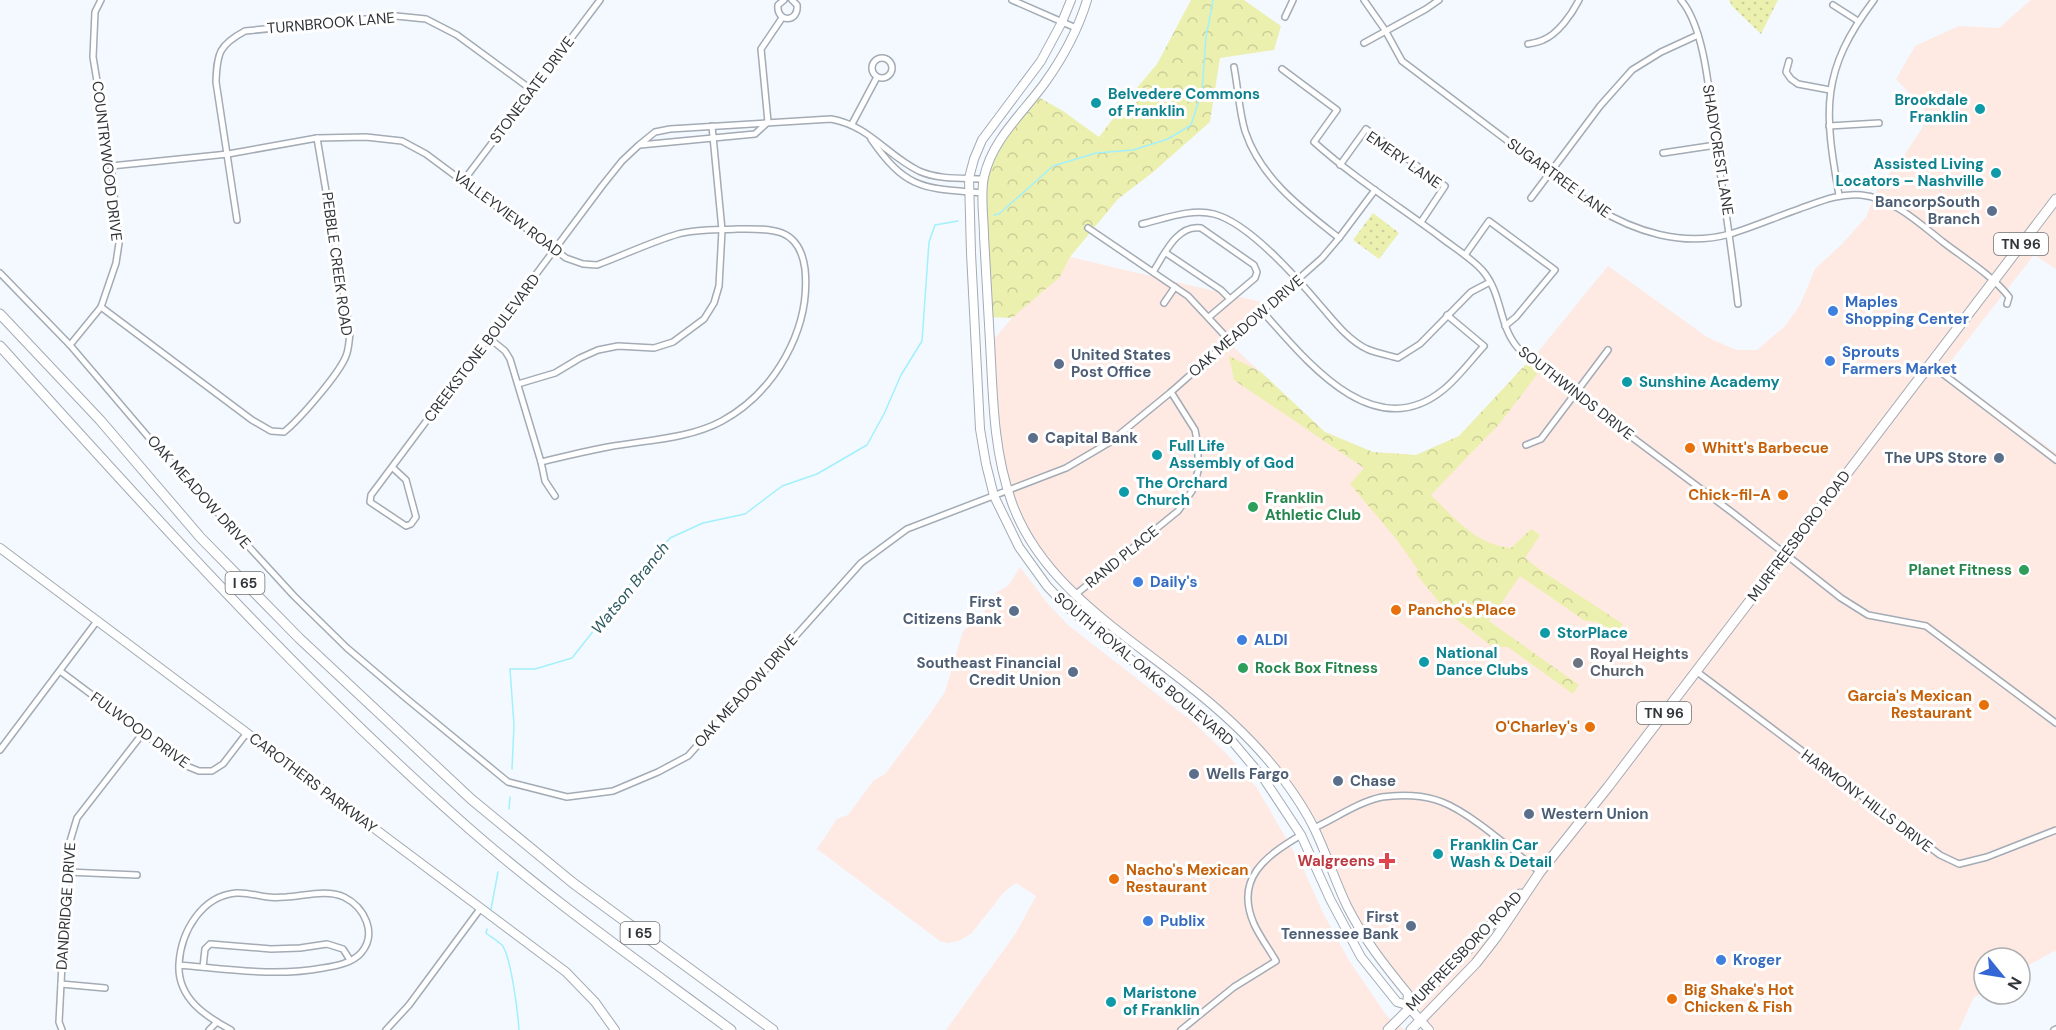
<svg xmlns="http://www.w3.org/2000/svg" width="2056" height="1030" viewBox="0 0 2056 1030" font-family="'DM Sans',sans-serif">
<style>
.commercial{fill:#fee9e3}
.forest{fill:url(#forest-crowns)}
.park{fill:url(#park-dots)}
.lines{fill:none;stroke-linecap:round;stroke-linejoin:round}
.stream{stroke:#a2f0fc;stroke-width:1.5}
.street-casing{stroke:#a3abb4;stroke-width:8}
.secondary-casing{stroke:#a3abb4;stroke-width:10}
.highway-casing{stroke:#a3abb4;stroke-width:11}
.street{stroke:#fff;stroke-width:5}
.secondary{stroke:#fff;stroke-width:8}
.highway{stroke:#fff;stroke-width:9}
.culture-dot{fill:#0f9aa8;stroke:#fff;stroke-width:2}
.service-dot{fill:#5c6f8a;stroke:#fff;stroke-width:2}
.shop-dot{fill:#3f7fe0;stroke:#fff;stroke-width:2}
.food-dot{fill:#e8710a;stroke:#fff;stroke-width:2}
.leisure-dot{fill:#2e9e5b;stroke:#fff;stroke-width:2}
.worship-dot{fill:#6b7280;stroke:#fff;stroke-width:2}
.health-dot{fill:#e0444e;stroke:#fff;stroke-width:2}
.labels{text-anchor:middle;dominant-baseline:central;stroke-width:6;stroke-linejoin:round;paint-order:stroke}
.shield{fill:#fff;stroke:#6f7174;stroke-width:1.5}
.shield-label{font-size:14px;font-weight:bold;fill:#313438}
.street-label{font-size:15px;fill:#313438;stroke:#fff}
.culture-label{font-size:15px;font-weight:bold;fill:#0d838f;stroke:#fff;text-anchor:start}
.service-label{font-size:15px;font-weight:bold;fill:#4e5e75;stroke:#fff;text-anchor:end}
.shop-label{font-size:15px;font-weight:bold;fill:#366cbe;stroke:#fff;text-anchor:start}
.food-label{font-size:15px;font-weight:bold;fill:#c56008;stroke:#fff;text-anchor:start}
.leisure-label{font-size:15px;font-weight:bold;fill:#27864d;stroke:#fff;text-anchor:start}
.worship-label{font-size:15px;font-weight:bold;fill:#5b616d;stroke:#fff;text-anchor:start}
.health-label{font-size:15px;font-weight:bold;fill:#be3a42;stroke:#fff;text-anchor:end}
.water-label{font-size:16px;font-style:italic;fill:#2c5a60;stroke:#fff}
</style>
<defs>
<pattern id="forest-crowns" width="20" height="18" patternUnits="userSpaceOnUse" patternTransform="scale(1.5)"><rect width="20" height="18" fill="#ecf0af"/><path d="M2 6a3 3 0 1 1 6 0M12 15a3 3 0 1 1 6 0" fill="none" stroke="#cbce97"/></pattern>
<pattern id="park-dots" width="8" height="8" patternUnits="userSpaceOnUse" patternTransform="scale(1.5)"><rect width="8" height="8" fill="#ecf0af"/><path d="M2 2h.1M6 6h.1" fill="none" stroke="#cbce97" stroke-width="1.8" stroke-linecap="round"/></pattern>
</defs>
<rect width="100%" height="100%" fill="#f4f9ff"/>
<g class="commercial">
<path d="M 2031,0 L 2056,0 L 2056,269 L 2034,255 L 1944,370 L 2056,453 L 2056,952 L 2054,951 L 2020,970 L 2020,958 L 1984,958 L 1984,992 L 1974,997 L 1959,1030 L 1429,1030 L 1416,1003 L 1386,968 L 1357,925 L 1314,828 L 1254,744 L 1057,576 L 1018,517 L 1000,459 L 990,344 L 1012,318 L 1060,277 L 1070,257 L 1270,304 L 1228,342 L 1325,432 L 1373,452 L 1416,455 L 1459,436 L 1537,353 L 1608,266 L 1707,337 L 1736,350 L 1757,350 L 1785,326 L 1800,305 L 1815,269 L 1842,244 L 1866,217 L 1880,182 L 1897,166 L 1923,127 L 1924,109 L 1896,79 L 1915,46 L 1959,26 L 1999,28 Z"/>
<path d="M 1020,567 L 1048,604 L 1068,625 L 1194,723 L 1225,752 L 1257,788 L 1303,868 L 1323,913 L 1350,962 L 1387,1016 L 1405,1030 L 946,1030 L 1016,933 L 1036,896 L 1016,883 L 1004,892 L 971,934 L 958,941 L 948,943 L 940,941 L 817,849 L 837,819 L 848,815 L 874,780 L 885,774 L 928,717 L 945,692 L 963,631 L 984,615 L 987,603 L 997,592 L 1008,586 Z"/>
</g>
<g class="forest">
<path d="M 1191,0 L 1244,0 L 1281,26 L 1274,50 L 1220,58 L 1210,122 L 1152,173 L 1118,199 L 1070,257 L 1060,277 L 1012,318 L 989,317 L 983,193 L 988,163 L 1030,102 L 1040,98 L 1063,111 L 1099,137 L 1131,95 L 1157,64 Z"/>
<path d="M 1229,356 L 1261,372 L 1325,432 L 1373,452 L 1416,455 L 1459,436 L 1527,363 L 1539,372 L 1500,423 L 1431,495 C 1454,518 1477,545 1511,548 L 1531,529 L 1540,535 L 1525,558 L 1542,571 L 1623,624 L 1617,634 L 1597,622 L 1585,621 L 1520,576 L 1489,621 L 1579,685 L 1573,694 L 1508,647 L 1493,647 L 1448,613 L 1416,574 L 1418,570 L 1397,540 L 1350,484 L 1364,468 L 1234,380 Z"/>
</g>
<g class="park">
<path d="M 1729,0 L 1778,0 L 1761,34 L 1732,6 Z"/>
<path d="M 1373,213 L 1399,233 L 1379,259 L 1353,240 Z"/>
</g>
<g class="lines">
<g class="stream">
<path d="M 994,215 L 999,214 L 1053,166 L 1096,153 L 1133,150 L 1168,139 L 1191,125 L 1202,91 L 1206,37 L 1213,0"/>
<path d="M 512,769 L 514,725 L 510,669 L 535,669 L 572,658 L 636,577 L 670,538 L 703,523 L 745,514 L 782,486 L 817,474 L 867,445 L 884,414 L 901,375 L 922,341 L 929,242 L 935,225 L 958,221"/>
<path d="M 509,809 L 510,797"/>
<path d="M 491,909 L 498,872"/>
<path d="M 487,929 L 486,933 C 491,937 498,941 502,945 C 511,956 518,1014 519,1030"/>
</g>
<g class="street-casing">
<g id="street">
<path d="M 784,0 L 778,5 C 776,23 799,23 797,5 L 792,0"/>
<path d="M 1012,0 L 1076,28"/>
<path d="M 1364,0 L 1385,30 L 1402,61 L 1595,207 C 1635,232 1683,247 1730,234 C 1753,227 1776,217 1799,209 C 1819,202 1839,193 1861,195 C 1893,198 1919,223 1943,242 C 1965,259 1992,275 2009,297 L 2007,304"/>
<path d="M 1681,0 C 1707,31 1710,105 1716,145 C 1724,198 1732,251 1738,304"/>
<path d="M 1833,5 L 1858,21"/>
<path d="M 1285,17 L 1293,0"/>
<path d="M 1364,43 L 1426,9 L 1439,0"/>
<path d="M 1528,44 C 1533,43 1539,42 1543,40 C 1558,34 1572,14 1579,0"/>
<circle cx="882" cy="68" r="10"/>
<path d="M 1789,61 L 1786,72 L 1791,79 L 1798,84 L 1830,90"/>
<path d="M 1234,67 C 1238,87 1239,111 1245,131 C 1261,179 1302,209 1339,238"/>
<path d="M 1282,69 L 1337,110 L 1314,142 C 1353,177 1397,205 1439,236 C 1453,247 1470,257 1482,270 C 1503,294 1498,325 1518,348 L 1601,414 L 1733,513 L 1841,598 L 1868,615 L 1926,626 L 2056,723"/>
<path d="M 768,122 L 761,49 L 782,18"/>
<path d="M 852,124 L 877,77"/>
<path d="M 1829,126 L 1879,123"/>
<path d="M 871,139 C 907,191 924,188 983,193"/>
<path d="M 640,145 L 755,134 L 768,122"/>
<path d="M 1663,153 L 1716,145"/>
<path d="M 1340,165 L 1366,129 L 1445,186 L 1421,222"/>
<path d="M 111,166 L 228,154 L 317,138 L 366,137 L 402,141 L 426,154 L 566,258 L 583,264 L 597,265 C 624,255 651,242 678,234 C 696,229 718,230 737,229 C 751,229 768,228 782,233 C 797,239 803,254 805,269 C 811,329 775,392 722,421 C 689,439 645,440 608,447 C 585,451 563,457 541,462"/>
<path d="M 464,180 L 600,0"/>
<path d="M 1839,195 C 1824,111 1820,71 1874,0"/>
<path d="M 1531,198 L 1600,106 L 1632,70 L 1661,52 L 1698,35"/>
<path d="M 237,220 L 216,82 C 217,53 219,45 245,31 L 396,16 L 426,19 L 457,35 L 532,90"/>
<path d="M 1142,224 C 1164,219 1191,208 1214,214 C 1249,223 1297,278 1320,305 C 1334,321 1348,340 1367,349 C 1376,353 1388,355 1398,358 L 1420,344 L 1471,292 L 1490,282"/>
<path d="M 1088,228 L 1188,296 L 1229,340"/>
<path d="M 1166,253 L 1221,290 L 1230,299"/>
<path d="M 1465,255 L 1489,221 L 1555,270 L 1516,317 L 1505,326"/>
<path d="M 1153,272 C 1164,255 1177,224 1201,228 L 1254,265 L 1257,272 L 1255,278 L 1209,317"/>
<path d="M 0,273 L 70,345 L 150,439 L 294,596 L 347,648 L 407,699 L 508,782 L 567,797 L 613,791 L 658,772 L 688,756 L 861,563 L 907,529 L 1066,468 L 1110,442 L 1171,392 L 1322,258 L 1339,238 L 1375,190"/>
<path d="M 1164,303 L 1175,287"/>
<path d="M 101,307 L 252,420 L 271,431 L 284,432 C 299,420 339,374 346,356 C 349,349 349,340 350,333 L 317,138"/>
<path d="M 1262,311 C 1305,359 1373,447 1443,390 C 1458,378 1471,360 1484,346 L 1447,315"/>
<path d="M 489,338 L 505,351 L 510,359 L 541,462 L 545,481 L 555,496"/>
<path d="M 70,345 L 101,307 L 116,263 L 119,243 L 111,166 L 93,57 L 95,12 L 101,0"/>
<path d="M 1930,364 L 2056,460"/>
<path d="M 518,384 L 555,373 L 580,358 L 598,350 L 618,346 L 654,348 L 673,342 L 704,319 L 714,303 L 719,286 L 722,230 L 712,126"/>
<path d="M 1526,445 L 1541,439 L 1608,350"/>
<path d="M 392,467 L 406,480 L 416,517 L 411,524 L 406,526 L 370,502 L 371,495 L 602,186 L 622,161 L 639,145 L 655,132 L 670,129 L 831,119 C 870,126 886,155 919,171 C 939,180 963,178 984,179"/>
<path d="M 1075,595 L 1178,511 L 1192,491 L 1198,471 L 1198,446 L 1195,430 L 1171,392"/>
<path d="M 60,671 L 143,733 L 189,767 L 199,771 L 212,771 L 223,764 L 246,734"/>
<path d="M 1696,671 L 1940,855 L 1959,864 L 1987,857 L 2056,830"/>
<path d="M 0,750 L 97,621"/>
<path d="M 1314,828 C 1336,818 1358,802 1382,797 C 1401,794 1424,795 1442,802 C 1471,813 1514,852 1540,872"/>
<path d="M 67,872 L 137,875"/>
<path d="M 179,965 C 227,969 276,977 323,968 C 336,966 352,963 361,953 C 378,933 364,907 344,897 C 327,889 304,896 286,897 C 280,897 274,898 268,897 C 258,896 247,892 236,893 C 202,896 181,931 179,964 C 177,998 205,1016 231,1030"/>
<path d="M 203,967 L 205,949 L 210,944 L 271,949 L 300,948 L 327,944 L 343,949 L 350,960"/>
<path d="M 61,984 L 105,988"/>
<path d="M 62,1030 L 59,1022 L 68,848 L 77,818 L 143,733"/>
<path d="M 209,1030 L 217,1022"/>
<path d="M 386,1030 L 409,1005 L 480,909"/>
<path d="M 1181,1030 L 1234,987 L 1276,961 C 1269,949 1260,937 1254,924 C 1234,878 1266,856 1301,835"/>
<path d="M 2054,1030 L 2056,1029"/>
</g>
</g>
<g class="secondary-casing">
<g id="secondary">
<path d="M 1071,0 L 1062,22 L 1041,61 L 982,140 L 974,159 L 969,178 L 971,253 L 980,429 L 986,464 L 994,496 L 1019,547 L 1047,586 L 1067,607 L 1115,647 L 1209,721 L 1232,741 L 1264,779 L 1301,835 L 1330,899 L 1361,957 L 1397,1002 L 1407,1005 L 1429,1030"/>
<path d="M 1087,0 C 1078,30 1062,59 1044,84 C 1022,114 992,140 984,177 C 980,196 984,217 984,236 C 986,272 988,307 990,342 C 993,395 993,449 1011,500 C 1039,583 1122,632 1188,685 C 1220,710 1251,738 1277,771 C 1291,789 1305,809 1315,830 C 1327,855 1335,881 1347,906 C 1363,938 1385,966 1408,994 L 1407,1005"/>
<path d="M 0,548 L 566,972 L 595,1002 L 615,1030"/>
</g>
</g>
<g class="highway-casing">
<g id="highway">
<path d="M 0,314 L 100,420 L 200,537 L 299,638 L 471,799 L 573,883 L 773,1030"/>
<path d="M 0,346 C 146,508 293,672 456,817 C 542,894 638,961 731,1030"/>
<path d="M 1388,1030 L 1462,956 L 1520,894"/>
<path d="M 1411,1030 L 1476,963 L 1497,936 L 1540,872 L 1608,787 L 2056,199"/>
</g>
</g>
<use href="#street" class="street"/>
<use href="#secondary" class="secondary"/>
<use href="#highway" class="highway"/>
</g>
<g class="culture-dot">
<circle cx="1096" cy="103" r="6"/>
<circle cx="1980" cy="109" r="6"/>
<circle cx="1996" cy="173" r="6"/>
<circle cx="1627" cy="382" r="6"/>
<circle cx="1157" cy="455" r="6"/>
<circle cx="1124" cy="492" r="6"/>
<circle cx="1545" cy="633" r="6"/>
<circle cx="1424" cy="662" r="6"/>
<circle cx="1438" cy="854" r="6"/>
<circle cx="1111" cy="1002" r="6"/>
</g>
<g class="service-dot">
<circle cx="1992" cy="211" r="6"/>
<circle cx="1059" cy="364" r="6"/>
<circle cx="1033" cy="438" r="6"/>
<circle cx="1999" cy="458" r="6"/>
<circle cx="1014" cy="611" r="6"/>
<circle cx="1073" cy="672" r="6"/>
<circle cx="1194" cy="774" r="6"/>
<circle cx="1338" cy="781" r="6"/>
<circle cx="1529" cy="814" r="6"/>
<circle cx="1411" cy="926" r="6"/>
</g>
<g class="shop-dot">
<circle cx="1833" cy="311" r="6"/>
<circle cx="1830" cy="361" r="6"/>
<circle cx="1138" cy="582" r="6"/>
<circle cx="1242" cy="640" r="6"/>
<circle cx="1148" cy="921" r="6"/>
<circle cx="1721" cy="960" r="6"/>
</g>
<g class="food-dot">
<circle cx="1690" cy="448" r="6"/>
<circle cx="1783" cy="495" r="6"/>
<circle cx="1396" cy="610" r="6"/>
<circle cx="1984" cy="705" r="6"/>
<circle cx="1590" cy="727" r="6"/>
<circle cx="1114" cy="879" r="6"/>
<circle cx="1672" cy="999" r="6"/>
</g>
<g class="leisure-dot">
<circle cx="1253" cy="507" r="6"/>
<circle cx="2024" cy="570" r="6"/>
<circle cx="1243" cy="668" r="6"/>
</g>
<circle class="worship-dot" cx="1578" cy="663" r="6"/>
<path class="health-dot" d="M1384 852h6v6h6v6h-6v6h-6v-6h-6v-6h6z"/>
<g class="labels">
<g class="shield">
<rect x="1994" y="233" width="54" height="22" rx="4.5"/>
<rect x="225.5" y="572" width="39" height="22" rx="4.5"/>
<rect x="1637" y="702" width="54" height="22" rx="4.5"/>
<rect x="620.5" y="922" width="39" height="22" rx="4.5"/>
</g>
<g class="shield-label">
<text x="2021" y="244">TN 96</text>
<text x="245" y="583">I 65</text>
<text x="1664" y="713">TN 96</text>
<text x="640" y="933">I 65</text>
</g>
<g class="street-label">
<text transform="translate(331 23) rotate(-5)">TURNBROOK LANE</text>
<text transform="translate(532 90) rotate(-53)">STONEGATE DRIVE</text>
<text transform="translate(1718 150) rotate(81)">SHADYCREST LANE</text>
<text transform="translate(1404 160) rotate(35)">EMERY LANE</text>
<text transform="translate(107 161) rotate(83)">COUNTRYWOOD DRIVE</text>
<text transform="translate(1559 178) rotate(36)">SUGARTREE LANE</text>
<text transform="translate(508 214) rotate(37)">VALLEYVIEW ROAD</text>
<text transform="translate(337 264) rotate(82)">PEBBLE CREEK ROAD</text>
<text transform="translate(1246 326) rotate(-41)">OAK MEADOW DRIVE</text>
<text transform="translate(482 348) rotate(-53)">CREEKSTONE BOULEVARD</text>
<text transform="translate(1576 393) rotate(38)">SOUTHWINDS DRIVE</text>
<text transform="translate(199 492) rotate(48)">OAK MEADOW DRIVE</text>
<text transform="translate(1799 536) rotate(-53)">MURFREESBORO ROAD</text>
<text transform="translate(1122 557) rotate(-39)">RAND PLACE</text>
<text transform="translate(1144 669) rotate(40)">SOUTH ROYAL OAKS BOULEVARD</text>
<text transform="translate(746 691) rotate(-48)">OAK MEADOW DRIVE</text>
<text transform="translate(140 730) rotate(36)">FULWOOD DRIVE</text>
<text transform="translate(313 783) rotate(37)">CAROTHERS PARKWAY</text>
<text transform="translate(1867 801) rotate(37)">HARMONY HILLS DRIVE</text>
<text transform="translate(66 906) rotate(-86)">DANDRIDGE DRIVE</text>
<text transform="translate(1464 951) rotate(-46)">MURFREESBORO ROAD</text>
</g>
<g class="culture-label">
<text x="1108" y="94">Belvedere Commons<tspan x="1108" dy="17">of Franklin</tspan></text>
<text x="1968" y="100" text-anchor="end">Brookdale<tspan x="1968" dy="17">Franklin</tspan></text>
<text x="1984" y="164" text-anchor="end">Assisted Living<tspan x="1984" dy="17">Locators – Nashville</tspan></text>
<text x="1639" y="382">Sunshine Academy</text>
<text x="1169" y="446">Full Life<tspan x="1169" dy="17">Assembly of God</tspan></text>
<text x="1136" y="483">The Orchard<tspan x="1136" dy="17">Church</tspan></text>
<text x="1557" y="633">StorPlace</text>
<text x="1436" y="653">National<tspan x="1436" dy="17">Dance Clubs</tspan></text>
<text x="1450" y="845">Franklin Car<tspan x="1450" dy="17">Wash &amp; Detail</tspan></text>
<text x="1123" y="993">Maristone<tspan x="1123" dy="17">of Franklin</tspan></text>
</g>
<g class="service-label">
<text x="1980" y="202">BancorpSouth<tspan x="1980" dy="17">Branch</tspan></text>
<text x="1071" y="355" text-anchor="start">United States<tspan x="1071" dy="17">Post Office</tspan></text>
<text x="1045" y="438" text-anchor="start">Capital Bank</text>
<text x="1987" y="458">The UPS Store</text>
<text x="1002" y="602">First<tspan x="1002" dy="17">Citizens Bank</tspan></text>
<text x="1061" y="663">Southeast Financial<tspan x="1061" dy="17">Credit Union</tspan></text>
<text x="1206" y="774" text-anchor="start">Wells Fargo</text>
<text x="1350" y="781" text-anchor="start">Chase</text>
<text x="1541" y="814" text-anchor="start">Western Union</text>
<text x="1399" y="917">First<tspan x="1399" dy="17">Tennessee Bank</tspan></text>
</g>
<g class="shop-label">
<text x="1845" y="302">Maples<tspan x="1845" dy="17">Shopping Center</tspan></text>
<text x="1842" y="352">Sprouts<tspan x="1842" dy="17">Farmers Market</tspan></text>
<text x="1150" y="582">Daily's</text>
<text x="1254" y="640">ALDI</text>
<text x="1160" y="921">Publix</text>
<text x="1733" y="960">Kroger</text>
</g>
<g class="food-label">
<text x="1702" y="448">Whitt's Barbecue</text>
<text x="1771" y="495" text-anchor="end">Chick-fil-A</text>
<text x="1408" y="610">Pancho's Place</text>
<text x="1972" y="696" text-anchor="end">Garcia's Mexican<tspan x="1972" dy="17">Restaurant</tspan></text>
<text x="1578" y="727" text-anchor="end">O'Charley's</text>
<text x="1126" y="870">Nacho's Mexican<tspan x="1126" dy="17">Restaurant</tspan></text>
<text x="1684" y="990">Big Shake's Hot<tspan x="1684" dy="17">Chicken &amp; Fish</tspan></text>
</g>
<g class="leisure-label">
<text x="1265" y="498">Franklin<tspan x="1265" dy="17">Athletic Club</tspan></text>
<text x="2012" y="570" text-anchor="end">Planet Fitness</text>
<text x="1255" y="668">Rock Box Fitness</text>
</g>
<g class="worship-label">
<text x="1590" y="654">Royal Heights<tspan x="1590" dy="17">Church</tspan></text>
</g>
<g class="health-label">
<text x="1375" y="861">Walgreens</text>
</g>
<g class="water-label">
<text transform="translate(630 588) rotate(-51)">Watson Branch</text>
</g>
</g>
<g transform="translate(2002 976) rotate(120)"><circle r="28" fill="#ffffff" stroke="#adaeaf" stroke-width="1.5"/>
<path d="M0-4.5L10 22L0 15L-10 22Z" fill="#3466d5"/>
<text y="-9" font-size="16" font-weight="bold" text-anchor="middle" fill="#313438">N</text>
</g>
</svg>
